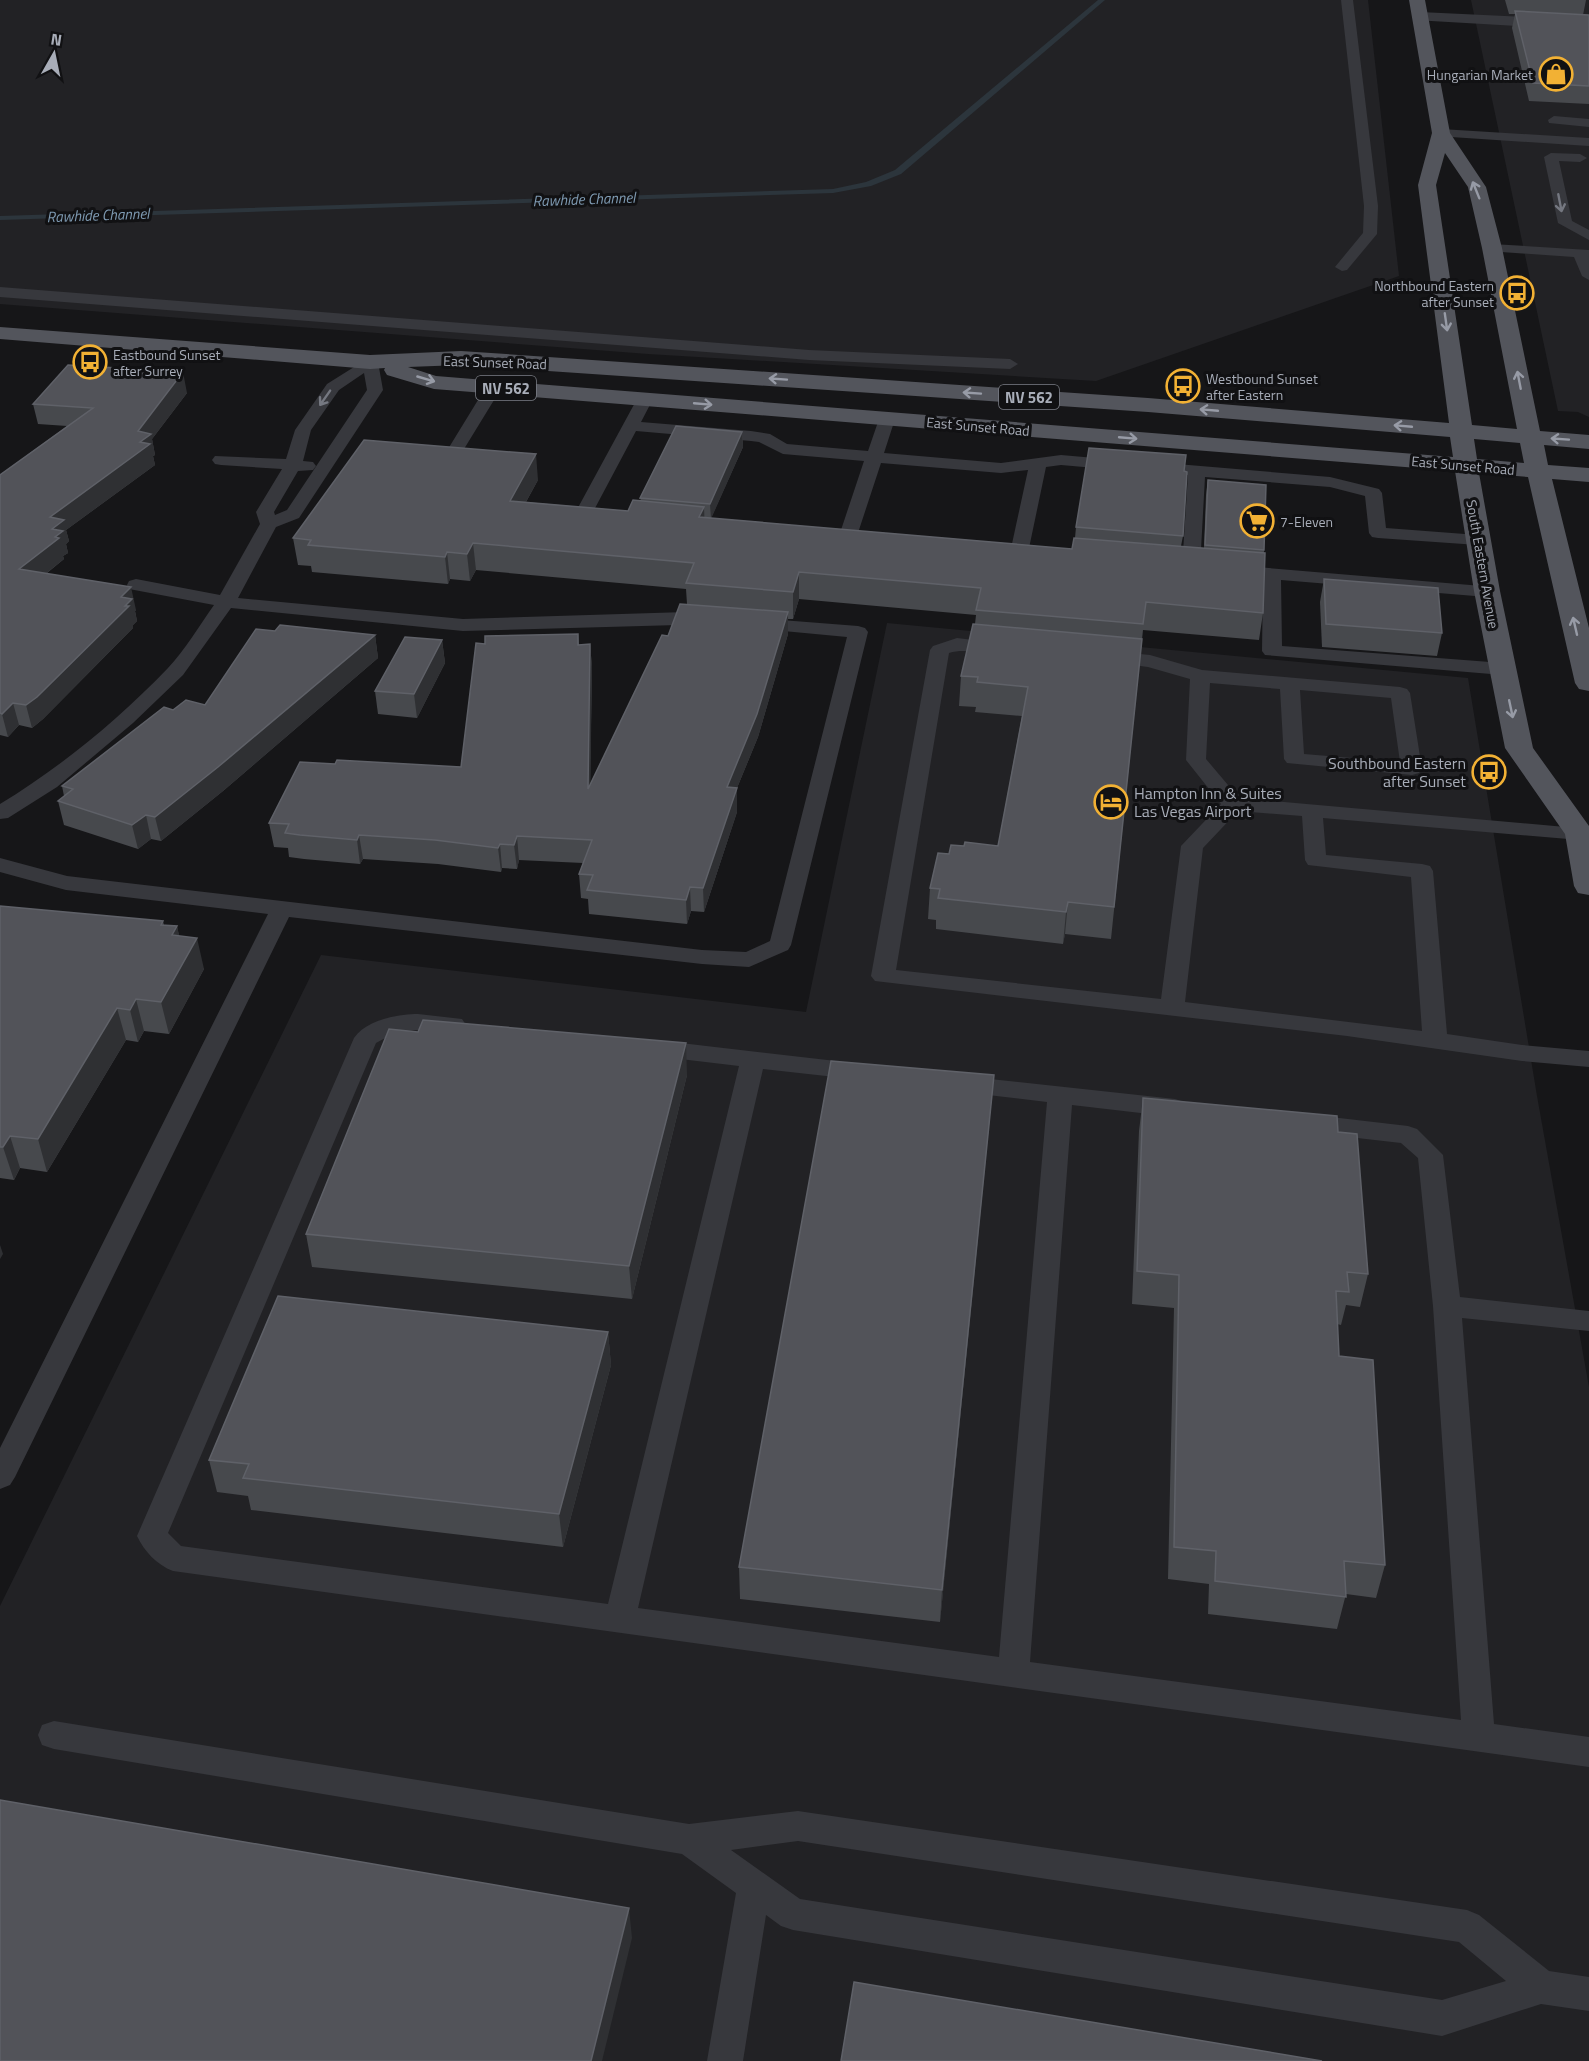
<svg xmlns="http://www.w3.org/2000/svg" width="1589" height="2061" viewBox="0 0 1589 2061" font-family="'Titillium Web',sans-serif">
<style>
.built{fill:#222225}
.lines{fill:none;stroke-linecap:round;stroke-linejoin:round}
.stream{fill:#2c353c;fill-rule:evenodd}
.lane{fill:#37383d;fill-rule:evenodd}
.street{fill:#37383d;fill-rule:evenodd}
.primary{fill:#53555c;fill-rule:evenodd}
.wall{fill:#47494d}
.shaded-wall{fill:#2f3033}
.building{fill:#525359;stroke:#5f6168;stroke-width:1.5}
.oneway{stroke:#979ba6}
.oneway2{stroke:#757881}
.labels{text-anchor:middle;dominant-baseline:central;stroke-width:6;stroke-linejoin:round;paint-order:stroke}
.far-poi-label{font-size:14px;fill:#a8adb8;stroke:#111113;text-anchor:start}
.far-street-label{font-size:14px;fill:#a8adb8;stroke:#111113}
.far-water-label{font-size:15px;font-style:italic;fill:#7f9bb3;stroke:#111113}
.shield{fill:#111113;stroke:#7b7e86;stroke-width:1.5}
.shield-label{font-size:15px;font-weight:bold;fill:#a8adb8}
.poi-label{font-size:16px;fill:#a8adb8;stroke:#111113;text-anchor:end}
</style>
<rect width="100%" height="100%" fill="#161618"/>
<g class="built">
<path d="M 0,0 L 1368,0 L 1399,276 L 1096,381 L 648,354 L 0,304 Z"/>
<path d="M 1471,0 L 1589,0 L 1589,417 L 1578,412 L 1558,411 Z"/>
<path d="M 887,623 L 1468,678 L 1537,1096 L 1589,1387 L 1589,2061 L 0,2061 L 0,1606 L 321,955 L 806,1012 Z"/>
</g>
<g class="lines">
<path class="stream" d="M 1098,0 L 1105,0 L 901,174 L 871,186 L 833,193 L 0,220 L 0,216 L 833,189 L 866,182 L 895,170 Z"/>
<g class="lane">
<path d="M 1341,0 L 1353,0 L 1378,206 L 1377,234 L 1347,270 L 1342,271 L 1335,267 L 1363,233 L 1364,206 Z"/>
<path d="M 1554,116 L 1589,119 L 1589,127 L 1549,123 L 1548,120 Z"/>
<path d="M 1441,129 L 1589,138 L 1589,146 L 1436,136 L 1434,133 L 1436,130 Z"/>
<path d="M 1551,153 L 1580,154 L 1587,158 L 1580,162 L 1559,161 L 1572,221 L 1589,230 L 1589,240 L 1558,223 L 1544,157 Z"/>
<path d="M 1492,244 L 1589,250 L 1589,280 L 1582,276 L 1574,257 L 1487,251 L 1485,248 Z"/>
<path d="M 0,287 L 809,350 L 1010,359 L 1018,364 L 1010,369 L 809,360 L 0,297 Z"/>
<path d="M 370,357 L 378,362 L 383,390 L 299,518 L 276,527 L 238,598 L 463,619 L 686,612 L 714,616 L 717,620 L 714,624 L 463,631 L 231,608 L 183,675 L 133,723 L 57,787 L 8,818 L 0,819 L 0,804 C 61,767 118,720 168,668 C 185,650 199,626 214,605 L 129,589 L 127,585 L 129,581 L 136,579 L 220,595 L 260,524 L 256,512 L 282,469 L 221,465 L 215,464 L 212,460 L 215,456 L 286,459 L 295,430 L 327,384 ZM 364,373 L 367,390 L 287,510 L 275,515 L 274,512 L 298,471 L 313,470 L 316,466 L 313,462 L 303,461 L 311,430 L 339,390 Z"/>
<path d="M 494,382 L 502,387 L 464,449 L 462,453 L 450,453 L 448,449 L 486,387 Z"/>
<path d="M 645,394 L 653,399 L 641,422 L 751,431 L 770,434 L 787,444 L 868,451 L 879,419 L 887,414 L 895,419 L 884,453 L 1001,463 L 1061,455 L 1118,460 L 1124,461 L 1127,465 L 1124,469 L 1118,470 L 1061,465 L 1046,467 L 1028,553 L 1025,557 L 1013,557 L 1010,553 L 1028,470 L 1001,473 L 881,463 L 856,539 L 853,543 L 841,543 L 838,539 L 864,461 L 783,454 L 759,442 L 751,441 L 636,431 L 594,510 L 612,512 L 615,516 L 612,520 L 577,519 L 574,515 L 637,399 Z"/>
<path d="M 1153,462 L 1330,477 L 1379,489 L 1382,493 L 1386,528 L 1478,535 L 1484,536 L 1487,540 L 1484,544 L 1478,545 L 1378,538 L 1372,537 L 1369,533 L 1365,496 L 1330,487 L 1205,477 L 1200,568 L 1198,572 L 1184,572 L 1182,568 L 1188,475 L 1147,471 L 1144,467 L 1147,463 Z"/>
<path d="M 1232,565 L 1494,587 L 1496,591 L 1494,595 L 1487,597 L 1281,580 L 1282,646 L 1503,663 L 1510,665 L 1513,669 L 1510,673 L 1503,675 L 1265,655 L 1262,651 L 1263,579 L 1225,575 L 1223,571 L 1225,567 Z"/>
<path d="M 757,618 L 858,626 L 865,628 L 868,632 L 791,945 L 788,950 L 749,967 L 702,964 L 289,917 L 15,1477 L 10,1485 L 0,1489 L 0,1448 L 268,914 L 66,890 L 0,872 L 0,858 L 67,876 L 702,950 L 746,952 L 770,941 L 847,637 L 750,628 L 747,624 L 750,620 Z"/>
<path d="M 957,638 L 1006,644 L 1009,648 L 1006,652 C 987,657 968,647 949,653 L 896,970 L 1161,999 L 1181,846 L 1221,804 L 1186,760 L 1190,679 L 1148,667 L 1102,661 L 1099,657 L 1102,653 L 1109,651 L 1150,655 L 1202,670 L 1400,687 L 1407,689 L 1410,693 L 1422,769 L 1419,773 L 1412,775 L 1287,763 L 1284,759 L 1280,689 L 1210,683 L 1206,759 L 1239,798 L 1588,829 L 1588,839 L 1580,840 L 1323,818 L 1326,855 L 1422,864 L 1430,866 L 1433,871 L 1447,1034 L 1522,1045 L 1589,1051 L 1589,1067 L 1522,1061 L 1347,1036 L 875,981 L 871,976 L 930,650 L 933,646 ZM 1300,690 L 1391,698 L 1400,762 L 1304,754 ZM 1238,811 L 1302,816 L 1305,860 L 1308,865 L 1411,877 L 1422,1031 L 1185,1002 L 1203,848 Z"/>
<path d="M 418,1014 L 462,1019 L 466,1025 L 462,1031 C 452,1033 443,1032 433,1031 C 411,1028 395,1032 376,1043 L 168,1533 L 181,1546 L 608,1604 L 739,1066 L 655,1056 L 646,1054 L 643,1048 L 646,1042 L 655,1040 L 862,1064 L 871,1066 L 874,1072 L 871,1078 L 862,1080 L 763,1069 L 638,1608 L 999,1657 L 1047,1102 L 962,1092 L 953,1090 L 950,1084 L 953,1078 L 962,1076 L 1175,1099 L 1184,1102 L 1187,1108 L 1184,1114 L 1175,1117 L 1072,1105 L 1030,1662 L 1461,1720 L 1433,1306 L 1418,1158 L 1401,1143 L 1305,1132 L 1296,1129 L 1292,1123 L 1296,1117 L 1305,1114 L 1408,1126 L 1417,1129 L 1443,1155 L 1460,1297 L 1589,1311 L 1589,1331 L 1462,1318 L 1494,1724 L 1589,1737 L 1589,1767 L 173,1571 C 157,1565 144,1551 137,1536 L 354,1038 C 366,1020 398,1014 418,1014 Z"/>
<path d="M 54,1721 L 689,1824 L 798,1811 L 1467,1910 L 1479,1915 L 1549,1971 L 1589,1977 L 1589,2011 L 1541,2004 L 1442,2036 L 793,1930 L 781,1926 L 766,1915 L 743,2061 L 707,2061 L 736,1893 L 682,1854 L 54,1749 L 42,1745 L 38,1735 L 42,1725 ZM 798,1841 L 1459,1942 L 1506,1981 L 1442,2000 L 800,1899 L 731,1850 Z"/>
</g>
<path class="street" d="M 1420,12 L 1589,20 L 1589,30 L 1414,20 L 1412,17 Z"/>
<path class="primary" d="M 1409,0 L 1425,0 L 1450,133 L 1486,187 L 1502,248 L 1540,431 L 1589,435 L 1589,449 L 1544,445 L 1548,465 L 1589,468 L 1589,482 L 1552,479 L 1589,628 L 1589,691 L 1579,689 L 1575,683 L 1528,477 L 1479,473 L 1500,591 L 1533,748 L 1589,826 L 1589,895 L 1578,893 L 1574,886 L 1565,834 L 1505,748 L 1474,591 L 1455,471 L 434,389 L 387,375 L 384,370 L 385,368 L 370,369 L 0,339 L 0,327 L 370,355 L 461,351 L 1148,398 L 1449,423 L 1418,185 L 1432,133 ZM 1445,153 L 1468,187 L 1482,248 L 1517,429 L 1472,425 L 1436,185 ZM 461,365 L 1148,412 L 1450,437 L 1453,457 L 436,376 L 408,367 ZM 1474,439 L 1520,443 L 1524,463 L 1477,459 Z"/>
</g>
<g class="wall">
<path d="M 1505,0 L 1586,0 L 1583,15 L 1589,15 L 1589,104 L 1529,101 L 1512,28 L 1515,14 L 1509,14 Z"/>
<path d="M 187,393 L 152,439 L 155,455 L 153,456 L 155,465 L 66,530 L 69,541 L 66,544 L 68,553 L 63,556 L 64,559 L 47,573 L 136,610 L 135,611 L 137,621 L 133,625 L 133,628 L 43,719 L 32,728 L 19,725 L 8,737 L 0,735 L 0,475 L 67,426 L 38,424 L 33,404 Z"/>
<path d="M 742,432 L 743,447 L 711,518 L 1072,549 L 1075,538 L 1076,527 L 1184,471 L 1183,536 L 1181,546 L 1204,548 L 1206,495 L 1208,480 L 1264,550 L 1263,613 L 1259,640 L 1143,630 L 1111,939 L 1065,934 L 1063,944 L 936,929 L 936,920 L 928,919 L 930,888 L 949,854 L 964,846 L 998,846 L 1022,716 L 975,712 L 976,707 L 959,706 L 961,676 L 975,624 L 976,615 L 799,599 L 793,619 L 788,619 L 788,634 L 758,737 L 737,788 L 737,812 L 704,912 L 691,911 L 687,924 L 589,914 L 588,899 L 581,898 L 579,874 L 583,863 L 519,860 L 517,869 L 502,868 L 501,872 L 438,864 L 363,859 L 360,864 L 304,859 L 289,857 L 288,848 L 274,847 L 269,823 L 335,764 L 461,767 L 485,644 L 578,634 L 579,645 L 590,644 L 592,667 L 590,785 L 668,636 L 687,604 L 686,589 L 476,570 L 470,581 L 450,579 L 448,584 L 312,572 L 311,566 L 298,565 L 293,538 L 538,480 L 526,502 L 628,511 L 641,501 L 640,498 Z"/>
<path d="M 1324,579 L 1442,633 L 1437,656 L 1322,647 L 1320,602 Z"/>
<path d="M 275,631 L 375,635 L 378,658 L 223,791 L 161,841 L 151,839 L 138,849 L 64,825 L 58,801 L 64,796 L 62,786 L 173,710 L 205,705 Z"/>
<path d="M 442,640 L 445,663 L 417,718 L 378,714 L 375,691 Z"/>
<path d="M 0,906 L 163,921 L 164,925 L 177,926 L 179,936 L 204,969 L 169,1034 L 144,1031 L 138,1042 L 126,1040 L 47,1172 L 20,1168 L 14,1180 L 0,1178 Z"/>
<path d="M 687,1075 L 632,1299 L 312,1267 L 306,1234 Z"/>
<path d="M 994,1075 L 940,1622 L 740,1599 L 739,1567 Z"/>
<path d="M 1143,1098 L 1338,1132 L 1368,1274 L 1360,1307 L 1346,1305 L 1341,1325 L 1337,1324 L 1339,1356 L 1385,1565 L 1376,1598 L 1346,1594 L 1337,1629 L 1208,1614 L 1209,1584 L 1168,1579 L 1174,1308 L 1132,1304 L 1139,1131 Z"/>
<path d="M 608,1332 L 611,1365 L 563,1547 L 251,1510 L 248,1496 L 217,1492 L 209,1460 Z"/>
</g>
<g class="shaded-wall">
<path d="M 183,372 L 187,393 L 152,439 L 155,455 L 153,456 L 155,465 L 66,530 L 69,541 L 66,544 L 68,553 L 63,556 L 64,559 L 24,591 L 19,569 L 50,517 L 138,431 Z"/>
<path d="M 742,432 L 743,447 L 711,519 L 710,504 Z"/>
<path d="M 536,454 L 538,480 L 512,527 L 510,501 Z"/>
<path d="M 704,507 L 705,533 L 699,517 Z"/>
<path d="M 473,543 L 476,570 L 470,581 L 467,554 Z"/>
<path d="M 447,552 L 450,579 L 448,584 L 445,557 Z"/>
<path d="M 799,572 L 799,599 L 793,619 L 793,592 Z"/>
<path d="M 131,587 L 136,610 L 135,611 L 137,621 L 133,625 L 133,628 L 43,719 L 32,728 L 26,705 L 121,597 Z"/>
<path d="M 788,612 L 788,634 L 758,737 L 737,788 L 737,812 L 704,912 L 703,888 L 727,787 Z"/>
<path d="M 375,635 L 378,658 L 223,791 L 161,841 L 155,817 Z"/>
<path d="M 442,640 L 445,663 L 417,718 L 414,694 Z"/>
<path d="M 590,644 L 592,667 L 590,813 L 588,789 Z"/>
<path d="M 13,703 L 19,725 L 8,737 L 2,714 Z"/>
<path d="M 146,815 L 151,839 L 138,849 L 132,825 Z"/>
<path d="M 359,835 L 363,859 L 360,864 L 357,840 Z"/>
<path d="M 517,836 L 519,860 L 517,869 L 514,845 Z"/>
<path d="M 500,844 L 502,868 L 501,872 L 498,848 Z"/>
<path d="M 690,887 L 691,911 L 687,924 L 686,900 Z"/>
<path d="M 1068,902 L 1065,934 L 1063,944 L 1066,912 Z"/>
<path d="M 177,926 L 184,958 L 172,935 Z"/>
<path d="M 197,938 L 204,969 L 169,1034 L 161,1002 Z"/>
<path d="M 136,999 L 144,1031 L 138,1042 L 130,1010 Z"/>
<path d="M 117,1008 L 126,1040 L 47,1172 L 38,1139 Z"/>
<path d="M 686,1043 L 687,1075 L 632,1299 L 629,1266 Z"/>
<path d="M 994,1075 L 991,1107 L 940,1622 L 942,1590 Z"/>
<path d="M 10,1136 L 20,1168 L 14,1180 L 3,1147 Z"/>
<path d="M 0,1245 L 3,1254 L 0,1259 Z"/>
<path d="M 608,1332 L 611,1365 L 563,1547 L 559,1514 Z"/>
<path d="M 629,1908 L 632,1938 L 602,2061 L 591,2061 Z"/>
</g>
<g class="building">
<path d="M 1515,11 L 1589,15 L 1589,86 L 1533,83 Z"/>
<path d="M 68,365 L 183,372 L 138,431 L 151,434 L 140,442 L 150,444 L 50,517 L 64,520 L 52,529 L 63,531 L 55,537 L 59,538 L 19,569 L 131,587 L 121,597 L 132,599 L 125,606 L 129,606 L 37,697 L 26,705 L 13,703 L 2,714 L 0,713 L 0,475 L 93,408 L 33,404 Z"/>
<path d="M 676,426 L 742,432 L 710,504 L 640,498 Z"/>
<path d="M 364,440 L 536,454 L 510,501 L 628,511 L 633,500 L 704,507 L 699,517 L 1072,549 L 1074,538 L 1265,553 L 1263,613 L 1146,602 L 1143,624 L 976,610 L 981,588 L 799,572 L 793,592 L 686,583 L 694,563 L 473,543 L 467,554 L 447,552 L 445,557 L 308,545 L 311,540 L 293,538 Z"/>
<path d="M 1089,448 L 1186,455 L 1184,471 L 1187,472 L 1183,536 L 1076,527 Z"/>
<path d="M 1208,480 L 1266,485 L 1264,550 L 1205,545 Z"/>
<path d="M 1324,579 L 1438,588 L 1442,633 L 1326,624 Z"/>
<path d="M 680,604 L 788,612 L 757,714 L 727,787 L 737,788 L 703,888 L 690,887 L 686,900 L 587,890 L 593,875 L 579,874 L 592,840 L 517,836 L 514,845 L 500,844 L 498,848 L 435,840 L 359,835 L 357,840 L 300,835 L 285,833 L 289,824 L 269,823 L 300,762 L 335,764 L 337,760 L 461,767 L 476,643 L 485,644 L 485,636 L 578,634 L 578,645 L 590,644 L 588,789 L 662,635 L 668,636 Z"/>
<path d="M 973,624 L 1142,639 L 1114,907 L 1068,902 L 1066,912 L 938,898 L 940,889 L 930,888 L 938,853 L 949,854 L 951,845 L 964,846 L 965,842 L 998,846 L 1028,687 L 977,682 L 978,677 L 961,676 Z"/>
<path d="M 280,625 L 375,635 L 218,767 L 155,817 L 146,815 L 132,825 L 58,801 L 73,789 L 62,786 L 164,707 L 173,710 L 186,700 L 205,705 L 256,629 L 275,631 Z"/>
<path d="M 405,637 L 442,640 L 414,694 L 375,691 Z"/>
<path d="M 0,906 L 163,921 L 161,925 L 177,926 L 172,935 L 197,938 L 161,1002 L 136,999 L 130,1010 L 117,1008 L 38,1139 L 10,1136 L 3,1147 L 0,1147 Z"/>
<path d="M 423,1020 L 686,1043 L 629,1266 L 306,1234 L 389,1029 L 418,1032 Z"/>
<path d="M 831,1061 L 994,1075 L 942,1590 L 739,1567 Z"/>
<path d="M 1143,1098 L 1337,1116 L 1338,1132 L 1357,1134 L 1368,1274 L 1347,1272 L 1349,1292 L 1336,1291 L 1339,1356 L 1373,1360 L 1385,1565 L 1344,1561 L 1346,1597 L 1215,1581 L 1216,1551 L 1174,1547 L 1179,1275 L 1137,1271 Z"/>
<path d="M 278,1296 L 608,1332 L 559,1514 L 243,1478 L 249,1464 L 209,1460 Z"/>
<path d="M 0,1800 L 629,1908 L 591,2061 L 0,2061 Z"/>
<path d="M 854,1982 L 1322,2061 L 841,2061 Z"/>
</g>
<defs><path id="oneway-shaft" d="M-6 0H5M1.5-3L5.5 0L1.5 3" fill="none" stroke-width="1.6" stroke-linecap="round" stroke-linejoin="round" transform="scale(1.5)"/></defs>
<g class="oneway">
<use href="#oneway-shaft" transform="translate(1476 190) rotate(-112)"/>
<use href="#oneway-shaft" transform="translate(1446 322) rotate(82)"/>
<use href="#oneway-shaft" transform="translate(426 379) rotate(16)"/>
<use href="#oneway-shaft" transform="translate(778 379) rotate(-176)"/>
<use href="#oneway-shaft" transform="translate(1519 380) rotate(-101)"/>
<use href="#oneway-shaft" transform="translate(972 393) rotate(-176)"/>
<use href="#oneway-shaft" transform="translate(703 404) rotate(5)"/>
<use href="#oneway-shaft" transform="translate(1209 410) rotate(-175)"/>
<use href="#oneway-shaft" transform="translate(1403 426) rotate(-175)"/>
<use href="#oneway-shaft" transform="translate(1128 438) rotate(5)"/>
<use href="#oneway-shaft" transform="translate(1560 439) rotate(-176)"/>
<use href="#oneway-shaft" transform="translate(1575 626) rotate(-103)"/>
<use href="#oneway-shaft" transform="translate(1511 709) rotate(78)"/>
</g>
<g class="oneway2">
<use href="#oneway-shaft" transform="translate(1560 203) rotate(79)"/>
<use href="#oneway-shaft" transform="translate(325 398) rotate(125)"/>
</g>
<defs>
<g id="shop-ring" transform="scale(1.725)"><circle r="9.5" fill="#111113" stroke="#f2b134" stroke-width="1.5"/><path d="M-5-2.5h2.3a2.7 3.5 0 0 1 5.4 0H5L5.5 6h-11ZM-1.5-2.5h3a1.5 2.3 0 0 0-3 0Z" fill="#f2b134"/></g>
<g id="bus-ring" transform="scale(1.725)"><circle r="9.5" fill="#111113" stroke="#f2b134" stroke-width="1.5"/><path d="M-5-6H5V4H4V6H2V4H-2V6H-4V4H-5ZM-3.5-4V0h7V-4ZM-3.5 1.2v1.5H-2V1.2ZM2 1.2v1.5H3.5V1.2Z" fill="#f2b134"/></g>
<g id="supermarket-ring" transform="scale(1.725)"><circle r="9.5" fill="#111113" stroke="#f2b134" stroke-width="1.5"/><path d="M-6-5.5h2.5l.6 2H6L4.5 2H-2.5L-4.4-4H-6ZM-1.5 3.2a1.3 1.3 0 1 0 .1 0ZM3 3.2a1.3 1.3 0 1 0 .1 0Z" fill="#f2b134"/></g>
<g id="hotel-ring" transform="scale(1.725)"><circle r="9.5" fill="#111113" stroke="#f2b134" stroke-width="1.5"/><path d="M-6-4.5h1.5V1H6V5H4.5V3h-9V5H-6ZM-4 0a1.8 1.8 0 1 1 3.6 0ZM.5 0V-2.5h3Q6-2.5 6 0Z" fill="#f2b134"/></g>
</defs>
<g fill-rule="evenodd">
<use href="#shop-ring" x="1556" y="74"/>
<use href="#bus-ring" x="1517" y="293"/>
<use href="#bus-ring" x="90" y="362"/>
<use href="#bus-ring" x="1183" y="386"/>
<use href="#supermarket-ring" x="1257" y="521"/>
<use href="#bus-ring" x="1489" y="772"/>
<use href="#hotel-ring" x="1111" y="802"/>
</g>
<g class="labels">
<g class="far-poi-label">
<text x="1533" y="74" text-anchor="end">Hungarian Market</text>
<text x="1494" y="285" text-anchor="end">Northbound Eastern<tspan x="1494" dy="16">after Sunset</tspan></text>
<text x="113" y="354">Eastbound Sunset<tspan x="113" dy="16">after Surrey</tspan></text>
<text x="1206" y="378">Westbound Sunset<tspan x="1206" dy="16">after Eastern</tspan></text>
<text x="1280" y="521">7-Eleven</text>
</g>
<g class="far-street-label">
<text transform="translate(495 362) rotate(2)">East Sunset Road</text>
<text transform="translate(978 426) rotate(5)">East Sunset Road</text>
<text transform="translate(1463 465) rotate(5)">East Sunset Road</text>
<text transform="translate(1483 564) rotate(80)">South Eastern Avenue</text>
</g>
<g class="far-water-label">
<text transform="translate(584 199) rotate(-2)">Rawhide Channel</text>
<text transform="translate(98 215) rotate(-2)">Rawhide Channel</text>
</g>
<g class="shield">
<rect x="476" y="376" width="60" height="24" rx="4.5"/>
<rect x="999" y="385" width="60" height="24" rx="4.5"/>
</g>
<g class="shield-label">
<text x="506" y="388">NV 562</text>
<text x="1029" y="397">NV 562</text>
</g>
<g class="poi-label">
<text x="1466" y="763">Southbound Eastern<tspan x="1466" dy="18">after Sunset</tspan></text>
<text x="1134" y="793" text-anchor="start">Hampton Inn &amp; Suites<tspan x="1134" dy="18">Las Vegas Airport</tspan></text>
</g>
</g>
<g transform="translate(54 54) rotate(9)" stroke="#111113" stroke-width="4.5" paint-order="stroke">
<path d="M0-4.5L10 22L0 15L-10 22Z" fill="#a8adb8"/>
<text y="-9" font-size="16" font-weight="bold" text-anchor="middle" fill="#a8adb8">N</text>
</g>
</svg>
